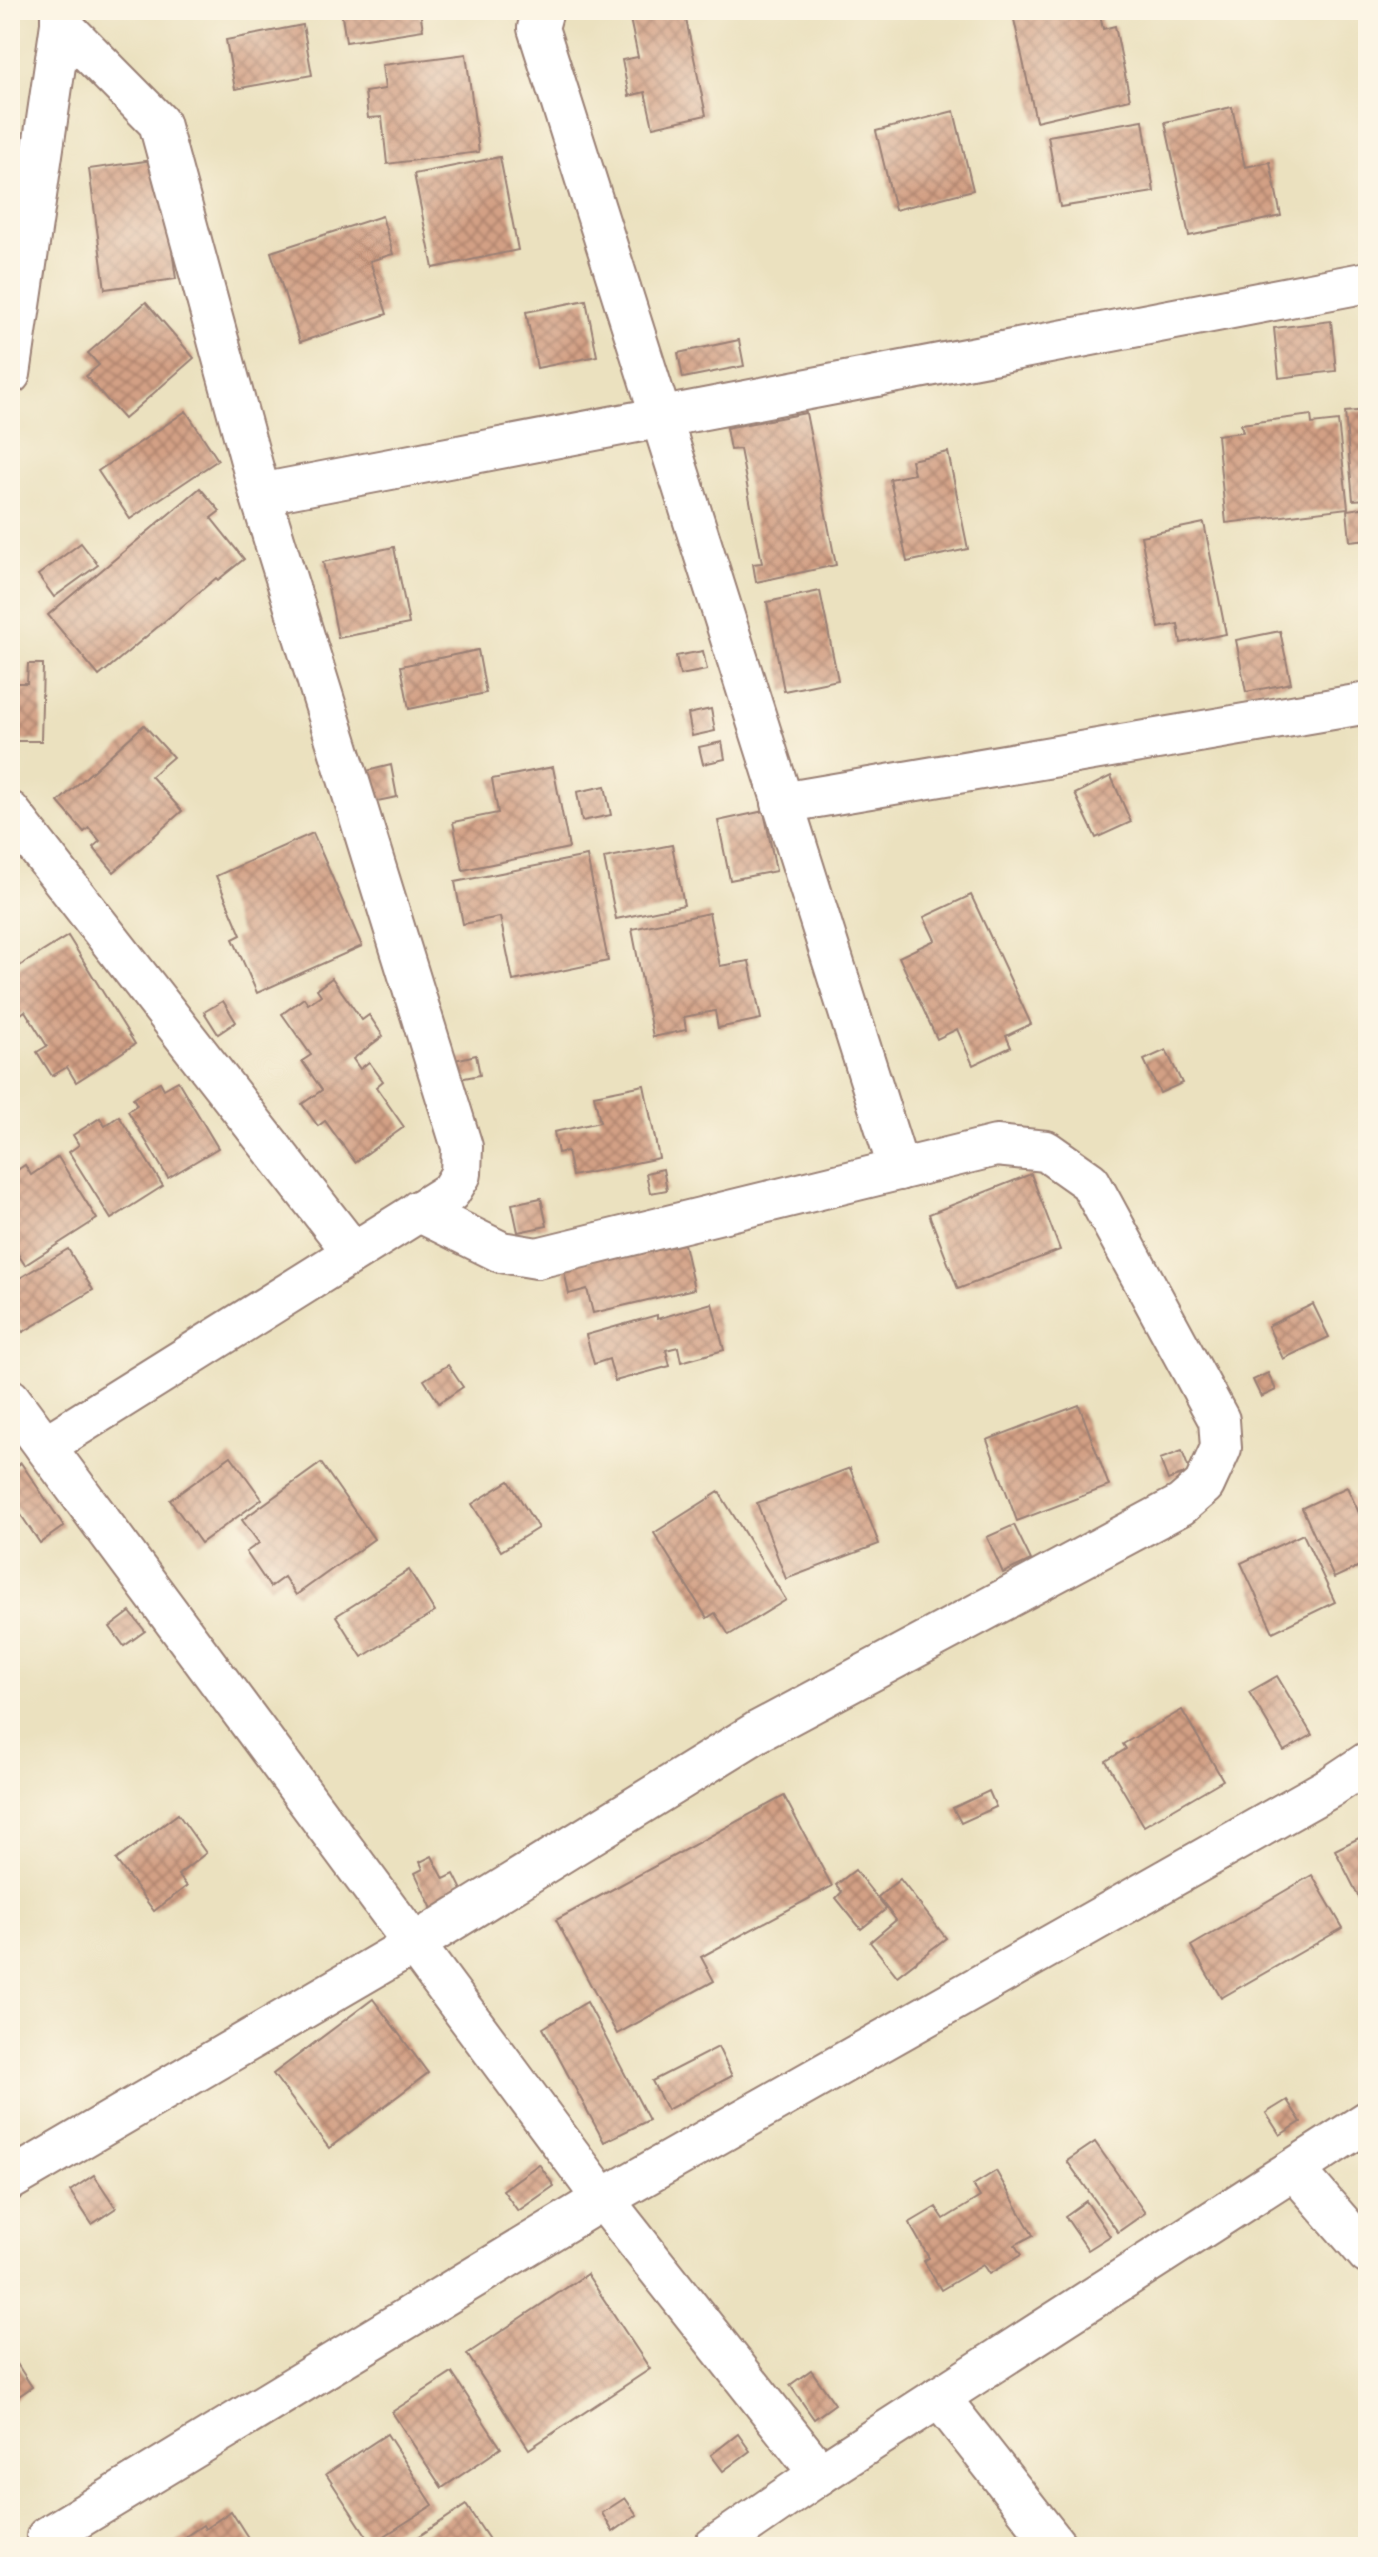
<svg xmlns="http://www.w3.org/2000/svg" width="1378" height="2557" viewBox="0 0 1378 2557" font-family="Pangolin,sans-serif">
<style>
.building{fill:url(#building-cross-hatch)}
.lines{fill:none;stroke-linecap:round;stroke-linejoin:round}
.minor-casing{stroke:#9a8075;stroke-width:44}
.minor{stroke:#fff;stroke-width:40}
</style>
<defs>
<pattern id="building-cross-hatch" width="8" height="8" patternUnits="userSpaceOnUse" patternTransform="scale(2)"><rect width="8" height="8" fill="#d3a085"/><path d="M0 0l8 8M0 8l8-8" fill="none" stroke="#ad826d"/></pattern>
</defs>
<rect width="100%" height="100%" fill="#fcf5e5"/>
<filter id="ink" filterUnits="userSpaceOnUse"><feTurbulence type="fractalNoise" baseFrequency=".0125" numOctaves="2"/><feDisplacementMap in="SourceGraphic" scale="16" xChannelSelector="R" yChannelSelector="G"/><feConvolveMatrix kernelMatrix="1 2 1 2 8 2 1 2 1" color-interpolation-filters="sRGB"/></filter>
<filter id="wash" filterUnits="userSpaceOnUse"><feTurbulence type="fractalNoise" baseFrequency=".006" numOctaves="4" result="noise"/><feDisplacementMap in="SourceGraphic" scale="32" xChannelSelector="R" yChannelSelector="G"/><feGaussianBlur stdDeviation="1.8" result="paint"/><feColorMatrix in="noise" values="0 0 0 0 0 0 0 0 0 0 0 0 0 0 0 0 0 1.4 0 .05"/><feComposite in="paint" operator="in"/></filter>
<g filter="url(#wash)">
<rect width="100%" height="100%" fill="#ebe1bf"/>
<g id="blocks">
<g class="building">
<path d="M 341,10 L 420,10 L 423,30 L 346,42 Z"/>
<path d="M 646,10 L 684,10 L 706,115 L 653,127 L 645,92 L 629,96 L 622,60 L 638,57 L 629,14 Z"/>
<path d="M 1012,10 L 1047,10 L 1048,17 L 1077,10 L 1099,10 L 1103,29 L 1115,26 L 1130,99 L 1036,121 Z"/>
<path d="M 303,25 L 312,75 L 235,89 L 226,40 Z"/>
<path d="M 466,54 L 479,152 L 387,164 L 382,117 L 368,118 L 365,92 L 385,89 L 382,65 Z"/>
<path d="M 1232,107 L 1245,167 L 1270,162 L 1281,216 L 1189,236 L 1165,122 Z"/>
<path d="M 954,111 L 973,190 L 895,210 L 876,131 Z"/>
<path d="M 1143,120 L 1154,192 L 1060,207 L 1048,136 Z"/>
<path d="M 500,157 L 518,250 L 433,268 L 414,174 Z"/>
<path d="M 160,159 L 176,279 L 105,289 L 89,169 Z"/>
<path d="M 382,216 L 393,254 L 370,261 L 387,314 L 300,342 L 271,252 Z"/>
<path d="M 586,300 L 597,356 L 537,368 L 526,312 Z"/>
<path d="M 146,302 L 194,358 L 124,419 L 86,376 L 99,365 L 88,353 Z"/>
<path d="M 1331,321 L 1336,371 L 1279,378 L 1274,328 Z"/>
<path d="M 739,340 L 744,366 L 683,378 L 678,353 Z"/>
<path d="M 1368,410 L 1368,499 L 1353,500 L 1345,412 Z"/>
<path d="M 186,411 L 218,460 L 130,519 L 98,471 Z"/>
<path d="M 806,413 L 836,565 L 756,582 L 753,564 L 762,563 L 740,449 L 730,450 L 726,428 Z"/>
<path d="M 1311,415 L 1312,424 L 1338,421 L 1348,508 L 1226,523 L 1217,435 L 1243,432 L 1241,424 Z"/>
<path d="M 948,452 L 968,549 L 907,562 L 890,479 L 914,474 L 911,460 Z"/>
<path d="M 200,488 L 220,511 L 211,518 L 244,559 L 218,580 L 216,578 L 99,676 L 48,615 Z"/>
<path d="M 1368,507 L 1368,539 L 1350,541 L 1347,510 Z"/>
<path d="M 1204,523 L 1226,634 L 1181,643 L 1178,624 L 1159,628 L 1141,536 Z"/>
<path d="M 81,543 L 98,565 L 54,597 L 38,575 Z"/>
<path d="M 394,547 L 409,624 L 338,638 L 323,562 Z"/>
<path d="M 820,591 L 838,680 L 784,691 L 767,602 Z"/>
<path d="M 1280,631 L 1291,683 L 1246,692 L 1236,640 Z"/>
<path d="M 478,650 L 486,693 L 409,709 L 401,666 Z"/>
<path d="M 703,651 L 707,670 L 680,675 L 676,656 Z"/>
<path d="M 28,664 L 43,664 L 41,741 L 10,741 L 10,683 L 27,683 Z"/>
<path d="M 711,709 L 715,731 L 692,736 L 688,714 Z"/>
<path d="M 144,725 L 173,757 L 151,776 L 182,811 L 114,872 L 93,847 L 100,841 L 89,828 L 84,832 L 58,802 Z"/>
<path d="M 722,742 L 725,759 L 703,764 L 699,747 Z"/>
<path d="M 391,765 L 397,797 L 372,802 L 367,771 Z"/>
<path d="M 553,767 L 569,848 L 463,870 L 453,822 L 498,813 L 492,779 Z"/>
<path d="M 1111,776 L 1131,822 L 1096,838 L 1075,794 Z"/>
<path d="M 605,786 L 611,815 L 582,821 L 577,792 Z"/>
<path d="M 764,811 L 776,871 L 730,880 L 718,821 Z"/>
<path d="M 313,833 L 362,946 L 257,993 L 233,939 L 241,935 L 216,876 Z"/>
<path d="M 672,845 L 684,905 L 616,919 L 604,858 Z"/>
<path d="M 587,856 L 608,961 L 513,981 L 500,917 L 463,924 L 455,882 Z"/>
<path d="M 971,895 L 1031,1024 L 1006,1036 L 1011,1047 L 973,1065 L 957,1029 L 937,1039 L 899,957 L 935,940 L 924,917 Z"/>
<path d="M 709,913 L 720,966 L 749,961 L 761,1019 L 718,1028 L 715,1011 L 684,1017 L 686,1030 L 653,1037 L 632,929 Z"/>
<path d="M 68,936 L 135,1044 L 76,1082 L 67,1067 L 52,1076 L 37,1052 L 47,1046 L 25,1011 L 17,1017 L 10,1006 L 10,972 Z"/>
<path d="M 332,978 L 362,1020 L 369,1015 L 383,1036 L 353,1059 L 360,1069 L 369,1062 L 383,1081 L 376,1087 L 404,1127 L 355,1162 L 325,1121 L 318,1126 L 302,1104 L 322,1090 L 302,1061 L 311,1055 L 282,1014 L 304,998 L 308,1004 L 321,995 L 317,989 Z"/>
<path d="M 223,1001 L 236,1022 L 218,1034 L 204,1012 Z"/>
<path d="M 1166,1050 L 1182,1083 L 1160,1093 L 1144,1060 Z"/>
<path d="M 476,1055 L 480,1075 L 459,1079 L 455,1060 Z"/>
<path d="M 178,1081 L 218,1148 L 168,1178 L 128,1111 L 137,1105 L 133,1098 L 160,1082 L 164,1089 Z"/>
<path d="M 644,1085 L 659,1158 L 572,1176 L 567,1151 L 558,1153 L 554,1132 L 600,1122 L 594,1095 Z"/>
<path d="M 119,1116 L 163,1186 L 111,1219 L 69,1152 L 79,1145 L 73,1135 L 100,1118 L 105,1126 Z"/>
<path d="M 58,1157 L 97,1219 L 25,1265 L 10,1242 L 10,1175 L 25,1165 L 31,1175 Z"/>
<path d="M 663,1169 L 667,1190 L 650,1193 L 646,1173 Z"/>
<path d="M 1031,1174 L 1060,1250 L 958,1289 L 929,1214 Z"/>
<path d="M 541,1198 L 547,1226 L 518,1232 L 512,1204 Z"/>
<path d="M 684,1244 L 694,1289 L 593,1313 L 587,1289 L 569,1294 L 563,1266 L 628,1250 L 629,1256 Z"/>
<path d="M 68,1249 L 93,1290 L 23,1332 L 10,1309 L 10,1284 Z"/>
<path d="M 712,1303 L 724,1350 L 681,1362 L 678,1347 L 666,1350 L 670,1366 L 615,1381 L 609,1359 L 594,1364 L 586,1335 L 657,1315 L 657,1319 Z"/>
<path d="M 1313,1304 L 1329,1337 L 1283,1359 L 1268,1326 Z"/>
<path d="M 448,1365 L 463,1387 L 439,1403 L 424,1380 Z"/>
<path d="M 1268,1373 L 1276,1390 L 1261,1397 L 1253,1380 Z"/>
<path d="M 1079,1405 L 1109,1486 L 1017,1521 L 987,1440 Z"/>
<path d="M 1182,1451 L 1190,1472 L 1168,1480 L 1160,1459 Z"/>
<path d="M 231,1456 L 262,1499 L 201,1543 L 170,1500 Z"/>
<path d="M 21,1463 L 64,1526 L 40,1543 L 10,1499 L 10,1471 Z"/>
<path d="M 321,1463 L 374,1539 L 296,1595 L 284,1577 L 270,1587 L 246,1552 L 259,1543 L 242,1520 Z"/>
<path d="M 850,1468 L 879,1544 L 786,1579 L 757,1503 Z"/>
<path d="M 509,1481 L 538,1528 L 501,1551 L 472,1504 Z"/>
<path d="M 1347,1487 L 1368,1532 L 1368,1562 L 1334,1578 L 1302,1508 Z"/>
<path d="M 719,1492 L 786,1600 L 729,1635 L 715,1613 L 707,1618 L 654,1533 Z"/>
<path d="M 1014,1525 L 1031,1560 L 1003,1573 L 987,1537 Z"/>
<path d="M 1303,1534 L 1335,1602 L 1273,1632 L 1241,1563 Z"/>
<path d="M 409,1570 L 435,1612 L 362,1657 L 336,1616 Z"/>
<path d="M 130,1612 L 145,1631 L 124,1646 L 110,1627 Z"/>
<path d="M 1277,1676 L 1312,1735 L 1284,1751 L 1249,1692 Z"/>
<path d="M 1182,1710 L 1223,1780 L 1144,1826 L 1106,1761 L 1126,1749 L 1123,1744 Z"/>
<path d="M 989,1791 L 996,1807 L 961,1823 L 953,1808 Z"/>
<path d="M 784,1796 L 832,1886 L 701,1957 L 714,1981 L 617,2034 L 556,1920 Z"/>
<path d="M 178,1814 L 206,1853 L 178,1875 L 187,1886 L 154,1911 L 116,1860 Z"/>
<path d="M 1368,1824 L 1368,1915 L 1335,1850 L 1365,1835 L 1361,1827 Z"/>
<path d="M 432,1856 L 444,1879 L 454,1874 L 464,1894 L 432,1909 L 415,1873 L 423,1869 L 420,1862 Z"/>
<path d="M 855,1870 L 886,1909 L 861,1929 L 836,1898 L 842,1892 L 836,1885 Z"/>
<path d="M 1312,1875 L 1343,1928 L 1221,1998 L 1191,1946 Z"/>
<path d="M 900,1879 L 946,1938 L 897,1976 L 870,1942 L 896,1920 L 878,1897 Z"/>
<path d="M 373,1999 L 428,2073 L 329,2148 L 273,2074 Z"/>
<path d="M 587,2002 L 649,2120 L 604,2142 L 543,2028 Z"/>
<path d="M 718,2047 L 732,2076 L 667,2110 L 652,2081 Z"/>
<path d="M 1287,2100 L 1301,2122 L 1280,2135 L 1266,2113 Z"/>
<path d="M 1095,2142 L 1145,2213 L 1118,2232 L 1067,2161 Z"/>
<path d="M 539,2164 L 554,2186 L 518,2211 L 503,2190 Z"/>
<path d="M 996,2171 L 1033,2235 L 1015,2245 L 1021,2255 L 989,2274 L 983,2265 L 941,2290 L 924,2261 L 929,2258 L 909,2223 L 936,2207 L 944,2219 L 980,2197 L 973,2185 Z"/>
<path d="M 94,2175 L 116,2208 L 92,2224 L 70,2191 Z"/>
<path d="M 1086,2201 L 1110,2236 L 1088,2250 L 1065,2216 Z"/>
<path d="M 587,2274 L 650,2369 L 529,2449 L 467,2354 Z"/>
<path d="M 10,2353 L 32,2387 L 10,2402 Z"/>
<path d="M 811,2370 L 835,2404 L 814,2419 L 790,2385 Z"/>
<path d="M 452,2373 L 501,2448 L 442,2488 L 392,2412 Z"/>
<path d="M 387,2434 L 433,2505 L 372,2544 L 326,2474 Z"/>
<path d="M 738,2434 L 750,2451 L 723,2471 L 711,2455 Z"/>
<path d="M 625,2498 L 637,2515 L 613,2532 L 602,2513 Z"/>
<path d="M 466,2505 L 494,2547 L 403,2547 Z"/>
<path d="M 231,2511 L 254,2547 L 170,2547 L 203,2525 L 205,2529 Z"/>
</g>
</g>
</g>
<g filter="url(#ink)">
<use href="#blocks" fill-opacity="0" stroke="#9a8075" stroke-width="2"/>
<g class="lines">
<g class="minor-casing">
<g id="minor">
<path d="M 543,10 L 538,28 L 899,1170"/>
<path d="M 10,374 L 61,24 L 61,10"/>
<path d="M 260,494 L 1368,282"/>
<path d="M 782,803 L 1368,703"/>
<path d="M 10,812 L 353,1252"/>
<path d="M 10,1399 L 603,2199 L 820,2474"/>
<path d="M 45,1446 L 450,1192 L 461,1174 L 462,1147 L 260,494 L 159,123 L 61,24"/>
<path d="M 1294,2169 L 1368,2254"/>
<path d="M 10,2180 L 414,1944 L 757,1732 L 1181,1505 L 1204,1485 L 1221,1448 L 1219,1420 L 1090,1182 L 1046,1151 L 996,1146 L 537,1258 L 501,1252 L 418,1211"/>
<path d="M 939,2397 L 1057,2547"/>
<path d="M 47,2537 L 603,2199 L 1329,1788 L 1368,1762"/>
<path d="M 714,2547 L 820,2474 L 1368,2121"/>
</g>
</g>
<use href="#minor" class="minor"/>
</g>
</g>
<rect width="1378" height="2557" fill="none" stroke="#fcf5e5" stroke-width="40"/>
</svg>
